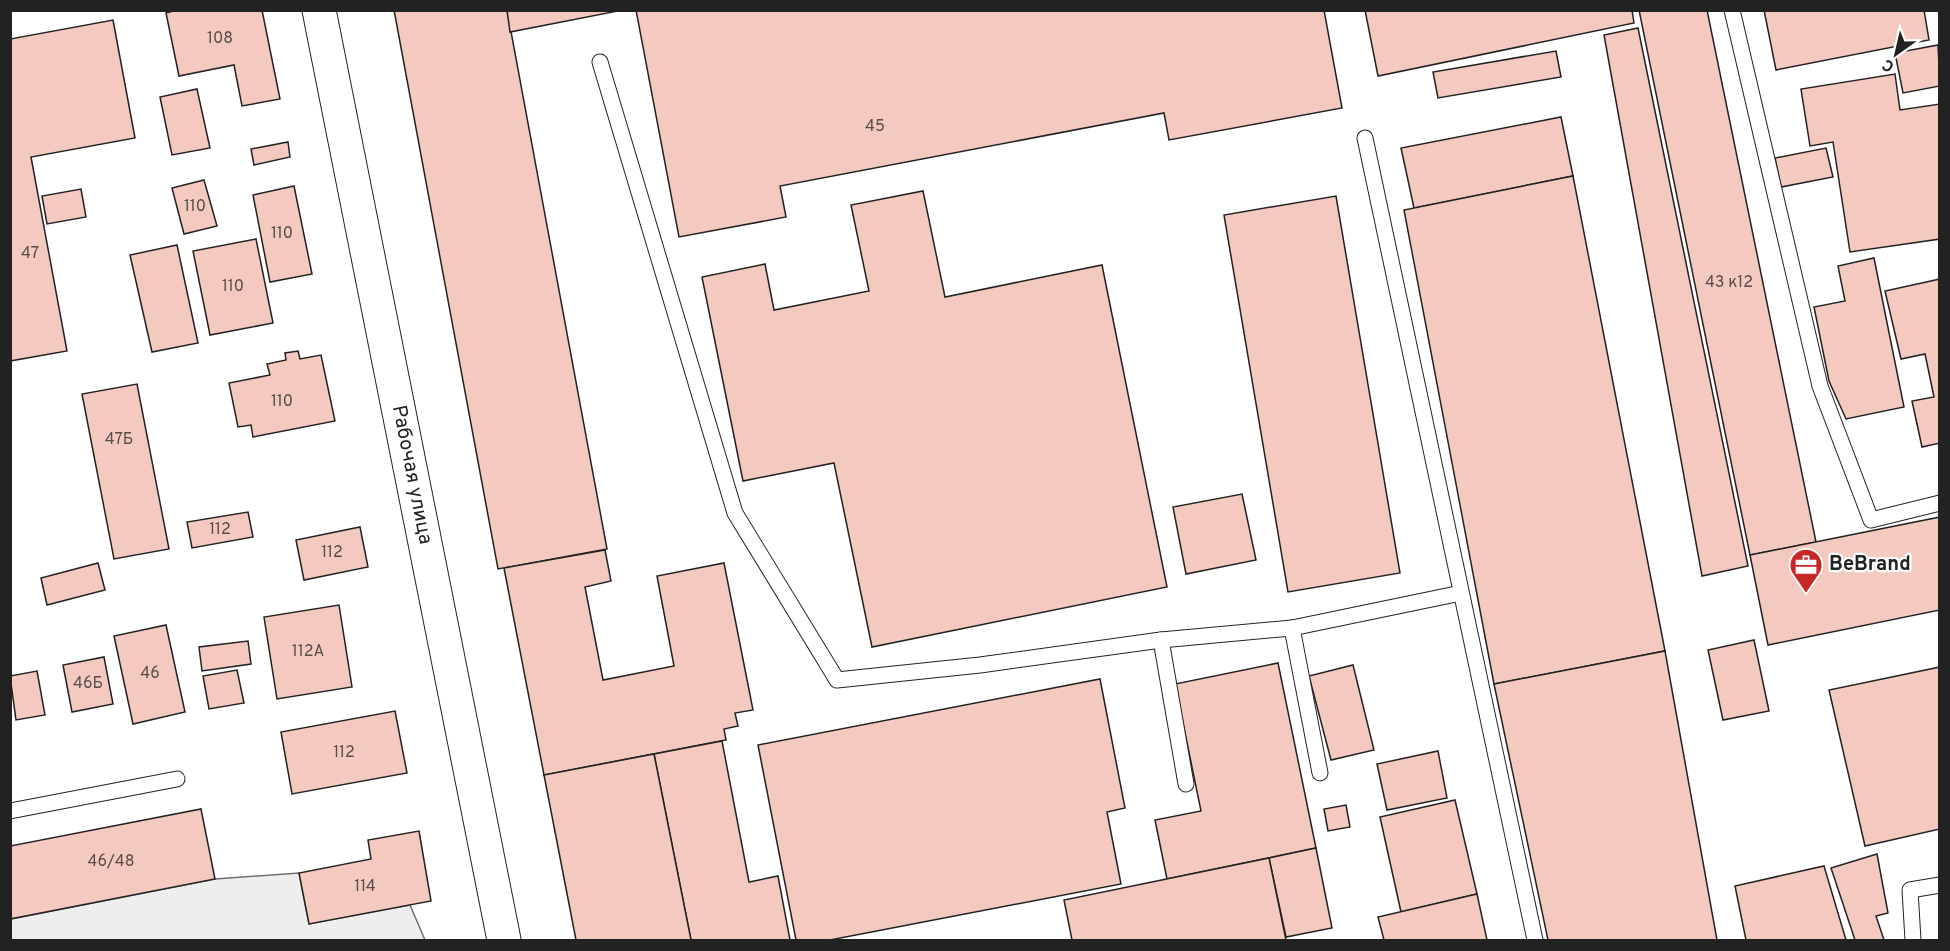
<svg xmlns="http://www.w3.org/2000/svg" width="1950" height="951" viewBox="0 0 1950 951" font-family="Overpass,sans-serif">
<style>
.green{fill:#eee;stroke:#6f6f6f;stroke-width:1.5}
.building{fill:#f3c9c0;stroke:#222;stroke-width:1.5}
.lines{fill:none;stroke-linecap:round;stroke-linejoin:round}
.lane-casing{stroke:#222;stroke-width:17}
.secondary-casing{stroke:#222;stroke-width:35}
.lane{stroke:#fff;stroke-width:15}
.secondary{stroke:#fff;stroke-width:33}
.labels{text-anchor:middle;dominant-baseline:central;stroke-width:4.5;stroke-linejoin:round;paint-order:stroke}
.number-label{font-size:16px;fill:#564c4a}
.street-label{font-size:20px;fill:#222;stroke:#fff}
.poi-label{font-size:20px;font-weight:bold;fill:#222;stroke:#fff;text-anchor:start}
</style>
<rect width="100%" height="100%" fill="#fff"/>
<path class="green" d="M 299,873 L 309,924 L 410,905 L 425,940 L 11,940 L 11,919 L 215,879 Z"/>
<g class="building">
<path d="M 177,10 L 262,10 L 280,99 L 242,106 L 234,65 L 179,76 L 166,13 Z"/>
<path d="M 394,10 L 507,10 L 607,549 L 498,569 Z"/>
<path d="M 507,10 L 618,10 L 618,11 L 510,32 Z"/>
<path d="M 636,10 L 1324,10 L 1342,108 L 1169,140 L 1164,113 L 780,186 L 786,217 L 679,237 Z"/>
<path d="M 1365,10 L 1632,10 L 1634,23 L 1378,76 Z"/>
<path d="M 1639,10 L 1707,10 L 1816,542 L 1750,555 Z"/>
<path d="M 1764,10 L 1924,10 L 1929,40 L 1776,70 Z"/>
<path d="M 113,20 L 135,138 L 31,157 L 67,351 L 10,361 L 10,39 Z"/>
<path d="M 1638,28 L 1748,566 L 1702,576 L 1604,35 Z"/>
<path d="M 1938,45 L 1940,86 L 1903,93 L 1895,53 Z"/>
<path d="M 1556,51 L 1561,77 L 1438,98 L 1433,72 Z"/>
<path d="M 1895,74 L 1900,110 L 1940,104 L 1940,239 L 1850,252 L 1833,142 L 1810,146 L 1801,89 Z"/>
<path d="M 197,89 L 210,148 L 172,155 L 160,97 Z"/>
<path d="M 1561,117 L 1573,176 L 1414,208 L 1401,148 Z"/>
<path d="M 288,142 L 290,157 L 254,165 L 251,149 Z"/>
<path d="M 1826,148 L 1833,177 L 1781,187 L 1775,158 Z"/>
<path d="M 1573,176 L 1665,651 L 1494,684 L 1404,210 Z"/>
<path d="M 204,180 L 217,226 L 184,234 L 172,188 Z"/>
<path d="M 294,186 L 312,274 L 270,282 L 253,195 Z"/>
<path d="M 81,189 L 86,217 L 47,224 L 42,196 Z"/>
<path d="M 923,191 L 945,297 L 1102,265 L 1167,587 L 872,647 L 834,463 L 743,481 L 702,277 L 765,264 L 774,310 L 869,291 L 851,205 Z"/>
<path d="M 1336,196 L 1400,573 L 1288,592 L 1224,215 Z"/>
<path d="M 256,239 L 273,323 L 210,335 L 193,251 Z"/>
<path d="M 177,245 L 198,343 L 152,352 L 130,255 Z"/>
<path d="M 1874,258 L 1904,407 L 1846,419 L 1829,381 L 1814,307 L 1845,301 L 1838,266 Z"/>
<path d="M 1940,279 L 1940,443 L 1922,447 L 1912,401 L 1934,397 L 1925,354 L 1901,359 L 1885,291 Z"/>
<path d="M 298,351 L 300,359 L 321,355 L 335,421 L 253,437 L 251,425 L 238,427 L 229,383 L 270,375 L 267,364 L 286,360 L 285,353 Z"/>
<path d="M 137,384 L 169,549 L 114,559 L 82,394 Z"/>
<path d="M 1242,494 L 1256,560 L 1186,574 L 1173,507 Z"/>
<path d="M 248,512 L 253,537 L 192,548 L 187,522 Z"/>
<path d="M 1940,517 L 1940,610 L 1768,645 L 1750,555 Z"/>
<path d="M 360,527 L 368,567 L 304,580 L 296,540 Z"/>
<path d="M 605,550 L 611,581 L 585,587 L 603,680 L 674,666 L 657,576 L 724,563 L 753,710 L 735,713 L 738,726 L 724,729 L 726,740 L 544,775 L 504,568 Z"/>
<path d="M 98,563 L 105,590 L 47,605 L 41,578 Z"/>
<path d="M 339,605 L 352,687 L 277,699 L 264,617 Z"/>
<path d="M 166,625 L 185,712 L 133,724 L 114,636 Z"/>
<path d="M 1754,640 L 1769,711 L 1723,720 L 1708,650 Z"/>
<path d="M 248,641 L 251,664 L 202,671 L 199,647 Z"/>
<path d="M 1665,651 L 1717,940 L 1548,940 L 1494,684 Z"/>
<path d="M 104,657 L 113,704 L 72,712 L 63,665 Z"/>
<path d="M 1278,663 L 1316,848 L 1167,879 L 1155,820 L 1201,811 L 1175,684 Z"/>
<path d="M 1353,665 L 1374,750 L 1331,760 L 1309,676 Z"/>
<path d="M 1940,667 L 1940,829 L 1865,846 L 1829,690 Z"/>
<path d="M 237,670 L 244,703 L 209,709 L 203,676 Z"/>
<path d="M 37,671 L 45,715 L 16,720 L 10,676 Z"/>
<path d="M 1100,679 L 1125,808 L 1107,812 L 1121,884 L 830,940 L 796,940 L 758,745 Z"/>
<path d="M 395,711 L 407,773 L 292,794 L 281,732 Z"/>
<path d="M 722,741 L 749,882 L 778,876 L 790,940 L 691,940 L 654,754 Z"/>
<path d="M 1438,751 L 1447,798 L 1387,810 L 1377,764 Z"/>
<path d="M 654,754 L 691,940 L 576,940 L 544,775 Z"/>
<path d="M 1455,800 L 1477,894 L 1401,912 L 1380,817 Z"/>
<path d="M 1346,805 L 1350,827 L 1328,831 L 1324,809 Z"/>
<path d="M 201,809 L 215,879 L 10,919 L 10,846 Z"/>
<path d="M 419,831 L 431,901 L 309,924 L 299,873 L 371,859 L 368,840 Z"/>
<path d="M 1316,848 L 1332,928 L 1286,937 L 1269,858 Z"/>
<path d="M 1877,854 L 1888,913 L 1876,916 L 1884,940 L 1855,940 L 1831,868 Z"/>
<path d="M 1269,858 L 1286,940 L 1072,940 L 1064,900 Z"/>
<path d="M 1824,866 L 1846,940 L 1746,940 L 1735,886 Z"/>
<path d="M 1477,894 L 1487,940 L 1384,940 L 1378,917 Z"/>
</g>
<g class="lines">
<g class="lane-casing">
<g id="lane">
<path d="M 1732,10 L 1820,386 L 1871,520 L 1940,503"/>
<path d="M 600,62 L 735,513 L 837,680 L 980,665 L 1161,640 L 1292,628 L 1461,593"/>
<path d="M 1365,138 L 1535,940"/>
<path d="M 1292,628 L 1320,773"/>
<path d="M 1161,640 L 1186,784"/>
<path d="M 10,811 L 177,779"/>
<path d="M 1913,940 L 1910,890 L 1940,885"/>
</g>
</g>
<g class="secondary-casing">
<g id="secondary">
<path id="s1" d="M 319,10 L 504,940"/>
</g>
</g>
<use href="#lane" class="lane"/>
<use href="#secondary" class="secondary"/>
</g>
<defs>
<g id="office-pin" transform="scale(1.725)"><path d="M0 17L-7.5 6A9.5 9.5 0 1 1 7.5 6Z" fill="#c62828" stroke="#fff"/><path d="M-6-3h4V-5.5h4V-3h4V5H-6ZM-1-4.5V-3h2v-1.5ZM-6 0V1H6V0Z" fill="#fff"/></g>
</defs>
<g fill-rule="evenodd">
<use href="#office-pin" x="1806" y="565"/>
</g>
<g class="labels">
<g class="number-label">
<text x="220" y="39">108</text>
<text x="875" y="127">45</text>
<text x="195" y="207">110</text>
<text x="282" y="234">110</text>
<text x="30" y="254">47</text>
<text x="1729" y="283">43 к12</text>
<text x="233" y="287">110</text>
<text x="282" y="402">110</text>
<text x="119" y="440">47Б</text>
<text x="220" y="530">112</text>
<text x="332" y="553">112</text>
<text x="308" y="652">112А</text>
<text x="150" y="674">46</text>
<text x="88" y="684">46Б</text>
<text x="344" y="753">112</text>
<text x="111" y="862">46/48</text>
<text x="365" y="887">114</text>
</g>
<g class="street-label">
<text stroke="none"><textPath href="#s1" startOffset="474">Рабочая улица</textPath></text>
</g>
<g class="poi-label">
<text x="1829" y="565">BeBrand</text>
</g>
</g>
<rect width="1950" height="951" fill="none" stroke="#222222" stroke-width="24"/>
<g transform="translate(1896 54) rotate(214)" stroke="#ffffff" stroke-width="4.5" paint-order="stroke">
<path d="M0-4.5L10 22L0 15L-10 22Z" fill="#222222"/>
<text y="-9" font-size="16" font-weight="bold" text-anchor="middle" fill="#222222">С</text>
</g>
</svg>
